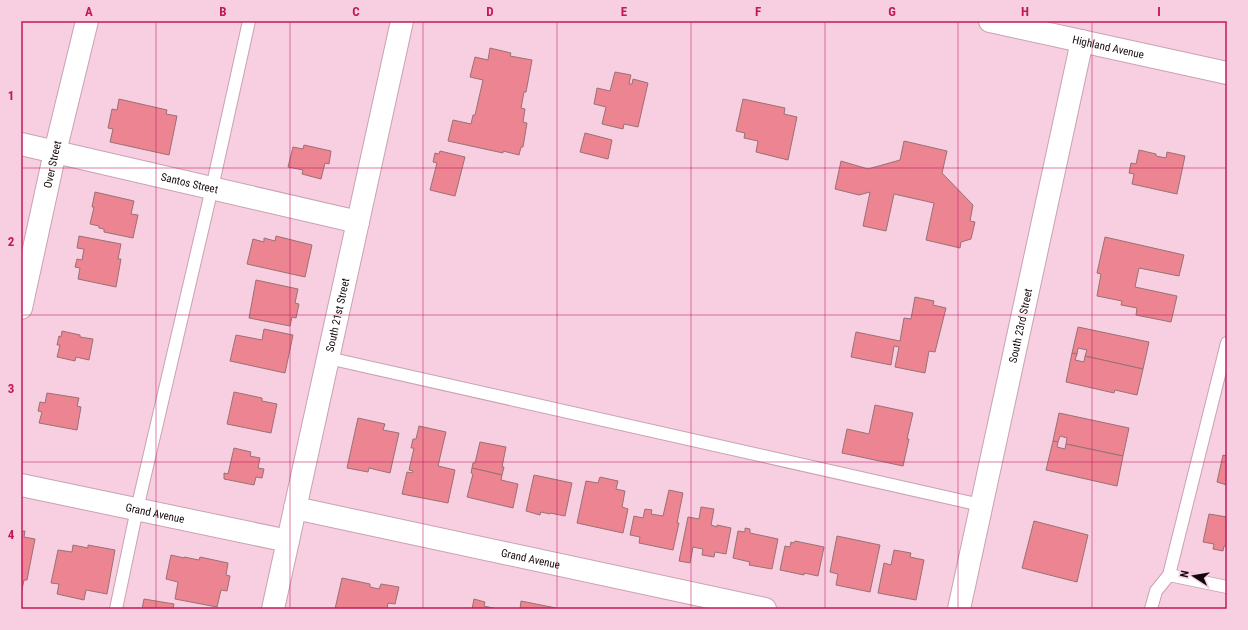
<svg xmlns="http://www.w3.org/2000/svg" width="1248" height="630" viewBox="0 0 1248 630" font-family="'Roboto Condensed',sans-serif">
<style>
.building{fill:#ec8491;stroke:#997175}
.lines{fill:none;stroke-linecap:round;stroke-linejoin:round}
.service-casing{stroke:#c9a2b2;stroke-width:14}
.minor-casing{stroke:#c9a2b2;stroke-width:24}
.tertiary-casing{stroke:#c9a2b2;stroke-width:24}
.service{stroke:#fff;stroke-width:12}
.minor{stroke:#fff;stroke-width:22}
.tertiary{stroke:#fff;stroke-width:22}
.grid{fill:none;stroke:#c2185b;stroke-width:1;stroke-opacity:0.55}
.labels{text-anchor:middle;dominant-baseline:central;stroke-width:3;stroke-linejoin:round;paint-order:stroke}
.street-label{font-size:11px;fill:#14080d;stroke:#f8cfe0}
.neatline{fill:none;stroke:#c2185b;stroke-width:1.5}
.grid-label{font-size:13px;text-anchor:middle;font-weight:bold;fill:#c2185b}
</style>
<rect width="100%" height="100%" fill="#f8cfe0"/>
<g class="building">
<path d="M 490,48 L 511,53 L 510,56 L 532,60 L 526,92 L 524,92 L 521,108 L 525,109 L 523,122 L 527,123 L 523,147 L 521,147 L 519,155 L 503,151 L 503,153 L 448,141 L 453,120 L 471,124 L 473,115 L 475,115 L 483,80 L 470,77 L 475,57 L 488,60 Z"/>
<path d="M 615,72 L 631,75 L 629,84 L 632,84 L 633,79 L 648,83 L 638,127 L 624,124 L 623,129 L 602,124 L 606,107 L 594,104 L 597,88 L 610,91 Z"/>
<path d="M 119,99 L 167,110 L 166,114 L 177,116 L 169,155 L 110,142 L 113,129 L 108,128 L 112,109 L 117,110 Z"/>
<path d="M 743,99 L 785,108 L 784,114 L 797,117 L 788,160 L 756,152 L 758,141 L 744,138 L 745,133 L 736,131 Z"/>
<path d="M 585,133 L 612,140 L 608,159 L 580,152 Z"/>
<path d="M 904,141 L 947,151 L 942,173 L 973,205 L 970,221 L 975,222 L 971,239 L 961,242 L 960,248 L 926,240 L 934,203 L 894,194 L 886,231 L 863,226 L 870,192 L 859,195 L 835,189 L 841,161 L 868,169 L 900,160 Z"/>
<path d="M 304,145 L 331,151 L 329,164 L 325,163 L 321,179 L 302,174 L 303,170 L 288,167 L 293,147 L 303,149 Z"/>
<path d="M 1139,150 L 1156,154 L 1156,156 L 1166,158 L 1167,152 L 1185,156 L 1177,194 L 1132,184 L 1134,174 L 1129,173 L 1131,163 L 1136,164 Z"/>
<path d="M 440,151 L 465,157 L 455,196 L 430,190 L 437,163 L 433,162 L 435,153 L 439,154 Z"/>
<path d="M 95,192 L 134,201 L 131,214 L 138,215 L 133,238 L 104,232 L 104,229 L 99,228 L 99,226 L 90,224 L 94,207 L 92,207 Z"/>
<path d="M 79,236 L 121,244 L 118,259 L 121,259 L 116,287 L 78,279 L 80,268 L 75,267 L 77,259 L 82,260 L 84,249 L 77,248 Z"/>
<path d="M 276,236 L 312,245 L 305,277 L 247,264 L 253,239 L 264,242 L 264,238 L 275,241 Z"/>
<path d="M 1105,237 L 1184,255 L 1179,276 L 1139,268 L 1135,287 L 1177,296 L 1171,322 L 1136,315 L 1137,308 L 1121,305 L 1122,301 L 1097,296 L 1101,274 L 1097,273 Z"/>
<path d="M 256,280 L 298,289 L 295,303 L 299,304 L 296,318 L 292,317 L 290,326 L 249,318 Z"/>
<path d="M 915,297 L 934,301 L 933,305 L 946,308 L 935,352 L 929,351 L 925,373 L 895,367 L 899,347 L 894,346 L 891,365 L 851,357 L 856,332 L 900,341 L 904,318 L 911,319 Z"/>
<path d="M 1078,327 L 1149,342 L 1143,369 L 1085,356 L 1087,350 L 1078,348 L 1077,354 L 1072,353 Z"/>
<path d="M 264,329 L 293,335 L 285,373 L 230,361 L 236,335 L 262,340 Z"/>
<path d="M 62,331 L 80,335 L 80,337 L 93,339 L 89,360 L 76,357 L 75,361 L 57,357 L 60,345 L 57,345 L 59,336 L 61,337 Z"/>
<path d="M 1072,353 L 1077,354 L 1075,360 L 1084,362 L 1085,356 L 1143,369 L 1137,395 L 1115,390 L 1114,393 L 1066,382 Z"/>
<path d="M 234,392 L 262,398 L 262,401 L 277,404 L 271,433 L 227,424 Z"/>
<path d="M 47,393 L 79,398 L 77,406 L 81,407 L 77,430 L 39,423 L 42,412 L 38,411 L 40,402 L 45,403 Z"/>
<path d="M 875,405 L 913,413 L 907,439 L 909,439 L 903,466 L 842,453 L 847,429 L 869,434 Z"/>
<path d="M 1059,413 L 1129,428 L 1123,456 L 1066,444 L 1067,438 L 1060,436 L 1058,442 L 1053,441 Z"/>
<path d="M 358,418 L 385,424 L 383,430 L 399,433 L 390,473 L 369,468 L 368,472 L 347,468 Z"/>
<path d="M 419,426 L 446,432 L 438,466 L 455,470 L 448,503 L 402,494 L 407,472 L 412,473 L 413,471 L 409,470 L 414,448 L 411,448 L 413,439 L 416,439 Z"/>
<path d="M 1053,441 L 1058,442 L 1057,447 L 1065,449 L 1066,444 L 1123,456 L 1117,486 L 1046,470 Z"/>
<path d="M 480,442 L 506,447 L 502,467 L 504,467 L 502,475 L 472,468 L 473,463 L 475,463 Z"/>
<path d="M 234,448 L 251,452 L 250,456 L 260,458 L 258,468 L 264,469 L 262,478 L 256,477 L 254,485 L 224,479 L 224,473 L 228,474 Z"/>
<path d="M 1223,455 L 1227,456 L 1227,485 L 1217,482 Z"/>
<path d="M 472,468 L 502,475 L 501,480 L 518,484 L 513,508 L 467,497 L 473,474 L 471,473 Z"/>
<path d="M 534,475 L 572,483 L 565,516 L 550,513 L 550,514 L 541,512 L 540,515 L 526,511 Z"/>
<path d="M 600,477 L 618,481 L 616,489 L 625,491 L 622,507 L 628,509 L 623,533 L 577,523 L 586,481 L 598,483 Z"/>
<path d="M 669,490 L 683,493 L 677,523 L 679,523 L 673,550 L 639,543 L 640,537 L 630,535 L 634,516 L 643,518 L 645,509 L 652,510 L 651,514 L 663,516 Z"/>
<path d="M 701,507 L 714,509 L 711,525 L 717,527 L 717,525 L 731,528 L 726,554 L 715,552 L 714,557 L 702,555 L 703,549 L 693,547 L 690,563 L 679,561 L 688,517 L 699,519 Z"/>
<path d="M 1209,514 L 1227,517 L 1227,546 L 1224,546 L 1223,551 L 1213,549 L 1214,544 L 1203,542 Z"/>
<path d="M 1034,521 L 1088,535 L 1077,582 L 1022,568 Z"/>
<path d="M 745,528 L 750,529 L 750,533 L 778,539 L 772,569 L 749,565 L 750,562 L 733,558 L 738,531 L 745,532 Z"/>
<path d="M 21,531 L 25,531 L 24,537 L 35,539 L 27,580 L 24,580 L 21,594 Z"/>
<path d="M 837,536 L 880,545 L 870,592 L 836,585 L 838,574 L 830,572 Z"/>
<path d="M 795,541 L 824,547 L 818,576 L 804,573 L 804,575 L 780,570 L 785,546 L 790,547 L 791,542 L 794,543 Z"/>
<path d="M 73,545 L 88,548 L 88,545 L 115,550 L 107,594 L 86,590 L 84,600 L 57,594 L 59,584 L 51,583 L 58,550 L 72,552 Z"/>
<path d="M 894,550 L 911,553 L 910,557 L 924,560 L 916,600 L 878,593 L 884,563 L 891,565 Z"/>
<path d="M 171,555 L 184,558 L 184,557 L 199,560 L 200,557 L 228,563 L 226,575 L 230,576 L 227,591 L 221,590 L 217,607 L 175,599 L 178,582 L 166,579 Z"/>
<path d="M 342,578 L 370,584 L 370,587 L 379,589 L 381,584 L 399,587 L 395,604 L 388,603 L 387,609 L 335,609 Z"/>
<path d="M 144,599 L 174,604 L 173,609 L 142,609 Z"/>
<path d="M 474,599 L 485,602 L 484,606 L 497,609 L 472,609 Z"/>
<path d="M 521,601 L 556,608 L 556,609 L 520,609 Z"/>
</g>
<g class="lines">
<g class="service-casing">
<g id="service">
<path d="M 328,358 L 981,505"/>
<path d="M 1169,575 L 1227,587"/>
<path d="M 116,609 L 137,509 L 212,188 L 249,21"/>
<path d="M 1151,609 L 1156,591 L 1169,575 L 1227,343"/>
</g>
</g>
<g class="minor-casing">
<g id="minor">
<path id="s1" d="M 990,21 L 1227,73"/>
<path id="s2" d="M 21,144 L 358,222"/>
<path id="s3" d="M 21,308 L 55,152 L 87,21"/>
<path id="s4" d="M 21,485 L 288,541"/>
<path id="s5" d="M 295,508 L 765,609"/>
<path id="s6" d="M 273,609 L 402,21"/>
</g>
</g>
<g class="tertiary-casing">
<g id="tertiary">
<path id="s7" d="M 959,609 L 1082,41"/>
</g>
</g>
<use href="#service" class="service"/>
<use href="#minor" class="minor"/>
<use href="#tertiary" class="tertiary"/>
</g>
<path class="grid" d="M 156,21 L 156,609M 290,21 L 290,609M 423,21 L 423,609M 557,21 L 557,609M 691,21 L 691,609M 825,21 L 825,609M 958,21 L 958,609M 1092,21 L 1092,609M 21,168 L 1227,168M 21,315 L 1227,315M 21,462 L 1227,462"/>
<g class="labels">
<g class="street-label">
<text stroke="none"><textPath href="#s1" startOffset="121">Highland Avenue</textPath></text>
<text stroke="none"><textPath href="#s3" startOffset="147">Over Street</textPath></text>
<text stroke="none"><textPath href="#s2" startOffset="173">Santos Street</textPath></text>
<text stroke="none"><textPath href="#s6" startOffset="301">South 21st Street</textPath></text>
<text stroke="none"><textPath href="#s7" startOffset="290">South 23rd Street</textPath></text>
<text stroke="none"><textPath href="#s4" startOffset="137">Grand Avenue</textPath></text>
<text stroke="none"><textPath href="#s5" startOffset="241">Grand Avenue</textPath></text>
</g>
</g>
<rect width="1248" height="630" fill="none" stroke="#f8cfe0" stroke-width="44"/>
<g transform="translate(1194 576) rotate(282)" stroke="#f8cfe0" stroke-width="3" paint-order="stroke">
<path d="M0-3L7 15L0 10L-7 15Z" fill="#14080d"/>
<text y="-6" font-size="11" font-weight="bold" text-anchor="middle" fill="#14080d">N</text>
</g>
<rect x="22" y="22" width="1204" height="586" class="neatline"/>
<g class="grid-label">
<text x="89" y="16">A</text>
<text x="223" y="16">B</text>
<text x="356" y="16">C</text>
<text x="490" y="16">D</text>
<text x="624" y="16">E</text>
<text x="758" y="16">F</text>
<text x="892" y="16">G</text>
<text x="1025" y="16">H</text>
<text x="1159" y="16">I</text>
<text x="11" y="100">1</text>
<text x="11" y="246">2</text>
<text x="11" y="393">3</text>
<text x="11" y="539">4</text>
</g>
</svg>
